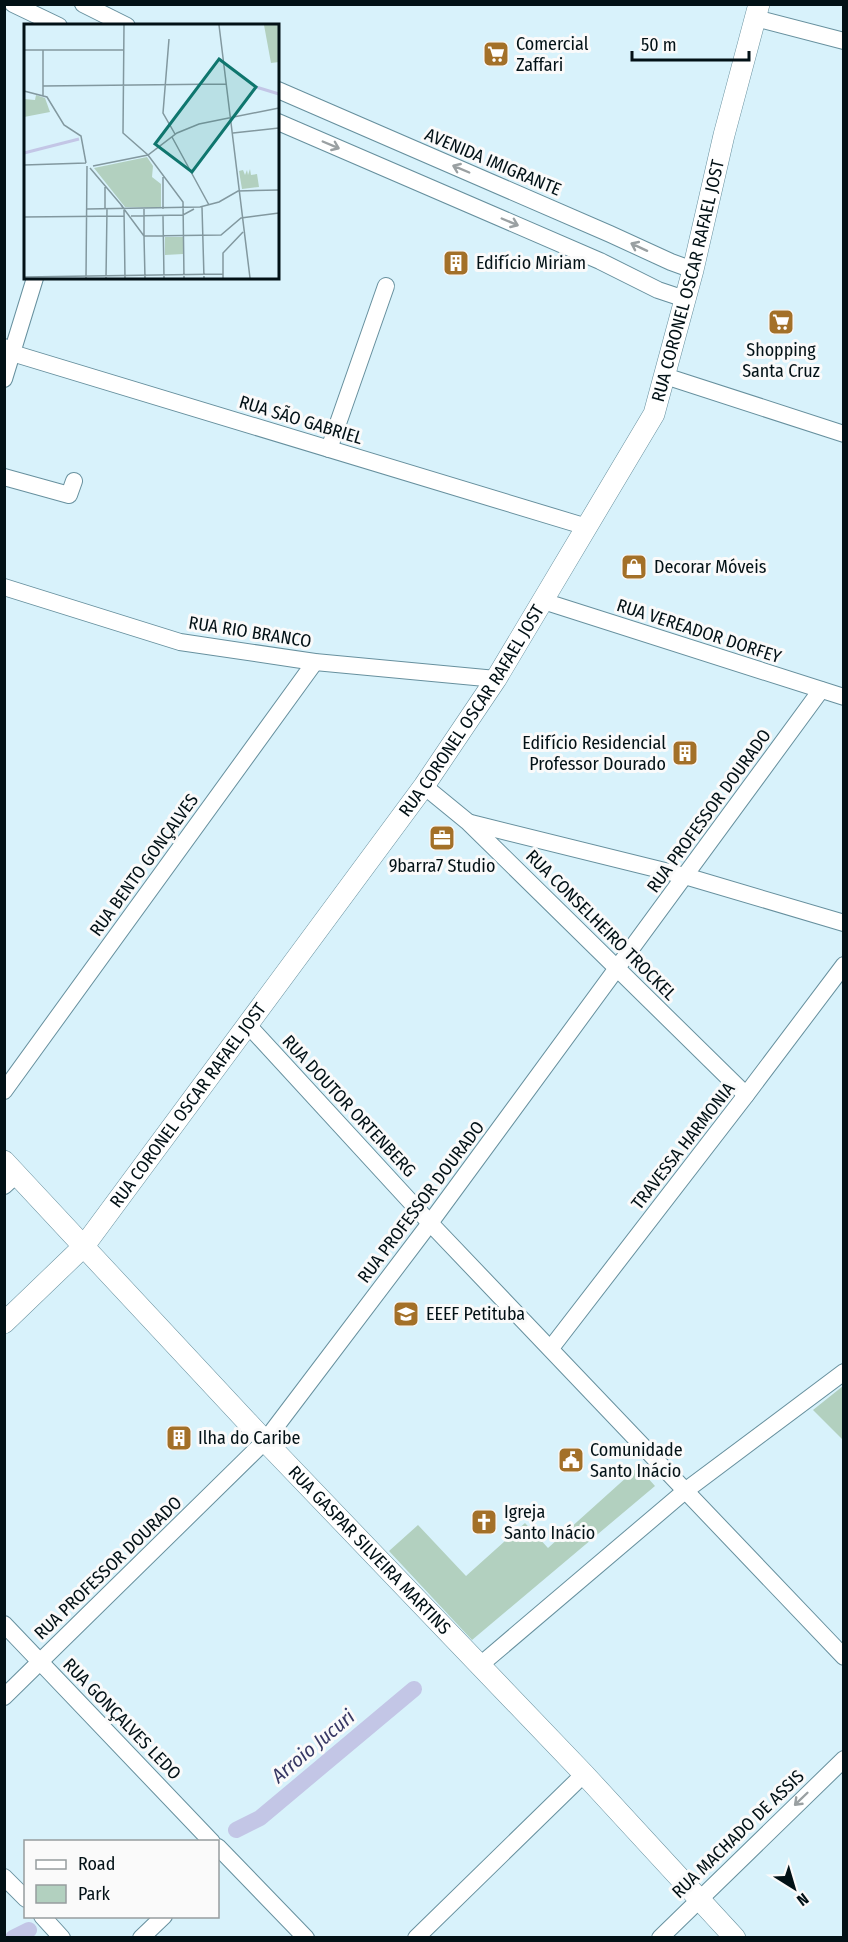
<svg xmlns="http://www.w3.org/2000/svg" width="848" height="1942" viewBox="0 0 848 1942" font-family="'Fira Sans Condensed',sans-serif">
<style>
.green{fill:#b2d0bf}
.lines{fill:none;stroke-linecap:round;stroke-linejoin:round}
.canal{stroke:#c3c6e6;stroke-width:16}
.minor-casing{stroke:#67909e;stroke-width:18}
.major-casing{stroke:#67909e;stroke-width:22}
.minor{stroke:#fff;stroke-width:16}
.major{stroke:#fff;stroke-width:21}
.oneway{stroke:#9aa0a2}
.labels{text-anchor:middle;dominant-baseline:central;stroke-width:6;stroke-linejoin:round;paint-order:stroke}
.poi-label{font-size:18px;fill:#021116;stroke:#fafafa;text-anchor:start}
.street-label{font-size:18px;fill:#021116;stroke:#fafafa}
.water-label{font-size:20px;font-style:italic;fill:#373864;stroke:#fafafa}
.inset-river{fill:none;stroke:#c3c6e6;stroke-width:3}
.inset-road{fill:none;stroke:#82989f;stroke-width:1.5}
.view{fill:#0f766e;fill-opacity:0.15;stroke:#0f766e;stroke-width:3}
.inset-edge{fill:none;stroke:#021116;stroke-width:3}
</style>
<rect width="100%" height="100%" fill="#d8f2fb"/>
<g class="green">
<path d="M 843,1386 L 843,1440 L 813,1410 Z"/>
<path d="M 638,1467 L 655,1486 L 472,1640 L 389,1551 L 418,1525 L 466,1576 L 525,1523 L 548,1548 Z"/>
</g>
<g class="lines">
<g class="canal">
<path d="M 236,1830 L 260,1818 L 414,1689"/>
<path d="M 13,1938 L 29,1930"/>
</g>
<g class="minor-casing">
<g id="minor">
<path d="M 13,4 L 59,26"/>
<path d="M 83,4 L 127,26"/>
<path d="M 755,18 L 844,41"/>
<path d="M 278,90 L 610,234 L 671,262 L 693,270"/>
<path d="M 278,122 L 600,261 L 658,290 L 685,299"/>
<path d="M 4,347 L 12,353 L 587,527"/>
<path d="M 665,376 L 844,434"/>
<path d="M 4,379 L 35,278"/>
<path d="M 329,449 L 386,286"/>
<path d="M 4,477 L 69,495 L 74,481"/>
<path d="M 4,587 L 180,642 L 315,662 L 496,679"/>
<path d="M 543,601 L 844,697"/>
<path d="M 424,786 L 468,822 L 746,1095"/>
<path d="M 471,823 L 685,876 L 844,923"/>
<path d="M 248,1025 L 430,1223 L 844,1657"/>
<path d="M 4,1091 L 315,662"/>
<path d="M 4,1186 L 16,1175"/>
<path d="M 551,1348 L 746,1095 L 844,965"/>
<path d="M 4,1624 L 212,1842"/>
<path d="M 479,1666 L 685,1491 L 844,1372"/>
<path d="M 4,1697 L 265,1441 L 430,1223 L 821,690"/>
<path d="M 218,1847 L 306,1938"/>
<path d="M 4,1877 L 26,1899"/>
<path d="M 42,1916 L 62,1938"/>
<path d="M 141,1938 L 164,1916"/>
<path d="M 416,1938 L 584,1774"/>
<path d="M 660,1938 L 844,1759"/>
</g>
</g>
<g class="major-casing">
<g id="major">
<path id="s1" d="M 4,1161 L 265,1441 L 584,1774 L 735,1938"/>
<path id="s2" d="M 4,1323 L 84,1246 L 424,786 L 496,679 L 654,414 L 693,270 L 724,135 L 759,4"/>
</g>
</g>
<use href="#minor" class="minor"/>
<use href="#major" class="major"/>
</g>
<defs><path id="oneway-shaft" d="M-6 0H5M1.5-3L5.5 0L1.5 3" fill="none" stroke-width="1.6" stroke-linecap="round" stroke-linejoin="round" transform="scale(1.5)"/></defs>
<g class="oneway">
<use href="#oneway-shaft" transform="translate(331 145) rotate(23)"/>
<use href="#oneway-shaft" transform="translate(461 169) rotate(-157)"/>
<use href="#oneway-shaft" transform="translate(510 222) rotate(23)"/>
<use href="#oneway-shaft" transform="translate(639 247) rotate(-155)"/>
<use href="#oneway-shaft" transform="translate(801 1799) rotate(136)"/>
</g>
<defs>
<g id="supermarket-square" transform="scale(1.35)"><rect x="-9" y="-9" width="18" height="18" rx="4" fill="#a37028" stroke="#fafafa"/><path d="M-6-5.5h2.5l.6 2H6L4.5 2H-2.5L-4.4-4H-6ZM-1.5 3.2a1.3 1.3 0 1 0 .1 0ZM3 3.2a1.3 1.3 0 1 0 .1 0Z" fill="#fff"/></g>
<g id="building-square" transform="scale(1.35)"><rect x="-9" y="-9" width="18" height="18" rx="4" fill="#a37028" stroke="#fafafa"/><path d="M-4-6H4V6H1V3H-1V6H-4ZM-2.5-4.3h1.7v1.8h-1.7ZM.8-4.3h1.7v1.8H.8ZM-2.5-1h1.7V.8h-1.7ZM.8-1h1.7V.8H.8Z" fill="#fff"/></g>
<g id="shop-square" transform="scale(1.35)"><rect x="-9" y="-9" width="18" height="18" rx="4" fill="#a37028" stroke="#fafafa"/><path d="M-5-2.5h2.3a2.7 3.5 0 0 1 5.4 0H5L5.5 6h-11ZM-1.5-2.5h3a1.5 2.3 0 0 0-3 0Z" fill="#fff"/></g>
<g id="office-square" transform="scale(1.35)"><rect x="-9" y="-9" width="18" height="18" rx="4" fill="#a37028" stroke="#fafafa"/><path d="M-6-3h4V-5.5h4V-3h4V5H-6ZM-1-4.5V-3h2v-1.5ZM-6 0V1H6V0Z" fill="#fff"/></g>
<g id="school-square" transform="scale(1.35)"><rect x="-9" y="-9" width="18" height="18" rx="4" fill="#a37028" stroke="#fafafa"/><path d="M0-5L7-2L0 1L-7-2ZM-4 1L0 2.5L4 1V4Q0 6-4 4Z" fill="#fff"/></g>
<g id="civic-square" transform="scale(1.35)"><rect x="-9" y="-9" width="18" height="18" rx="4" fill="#a37028" stroke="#fafafa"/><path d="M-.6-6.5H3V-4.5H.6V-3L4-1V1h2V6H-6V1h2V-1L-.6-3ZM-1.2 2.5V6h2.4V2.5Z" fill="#fff"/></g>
<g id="church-square" transform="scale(1.35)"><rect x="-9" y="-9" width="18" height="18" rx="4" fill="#a37028" stroke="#fafafa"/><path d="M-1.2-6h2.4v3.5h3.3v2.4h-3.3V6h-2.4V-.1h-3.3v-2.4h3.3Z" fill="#fff"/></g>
</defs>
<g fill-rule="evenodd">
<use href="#supermarket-square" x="496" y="54"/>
<use href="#building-square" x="456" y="263"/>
<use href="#supermarket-square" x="781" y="322"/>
<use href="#shop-square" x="634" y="567"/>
<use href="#building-square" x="685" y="753"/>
<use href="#office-square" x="442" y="838"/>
<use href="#school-square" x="406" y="1314"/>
<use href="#building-square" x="179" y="1438"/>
<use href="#civic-square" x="571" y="1460"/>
<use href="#church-square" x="484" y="1522"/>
</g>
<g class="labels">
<g class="poi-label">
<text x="516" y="44">Comercial<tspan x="516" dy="21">Zaffari</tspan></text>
<text x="476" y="263">Edifício Miriam</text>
<text x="781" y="350" text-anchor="middle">Shopping<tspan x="781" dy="21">Santa Cruz</tspan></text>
<text x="654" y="567">Decorar Móveis</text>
<text x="666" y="743" text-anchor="end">Edifício Residencial<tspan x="666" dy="21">Professor Dourado</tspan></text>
<text x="442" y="866" text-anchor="middle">9barra7 Studio</text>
<text x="426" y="1314">EEEF Petituba</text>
<text x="198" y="1438">Ilha do Caribe</text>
<text x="590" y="1450">Comunidade<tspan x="590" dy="21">Santo Inácio</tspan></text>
<text x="504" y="1512">Igreja<tspan x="504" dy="21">Santo Inácio</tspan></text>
</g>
<g class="street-label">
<text transform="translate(493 162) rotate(23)">AVENIDA IMIGRANTE</text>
<text stroke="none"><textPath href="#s2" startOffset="1258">RUA CORONEL OSCAR RAFAEL JOST</textPath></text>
<text transform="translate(301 420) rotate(17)">RUA SÃO GABRIEL</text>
<text transform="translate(699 631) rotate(18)">RUA VEREADOR DORFEY</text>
<text transform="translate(250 632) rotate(9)">RUA RIO BRANCO</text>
<text stroke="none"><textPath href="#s2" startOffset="772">RUA CORONEL OSCAR RAFAEL JOST</textPath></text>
<text transform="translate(709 811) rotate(-54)">RUA PROFESSOR DOURADO</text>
<text transform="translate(144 865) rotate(-54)">RUA BENTO GONÇALVES</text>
<text transform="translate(601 925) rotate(45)">RUA CONSELHEIRO TROCKEL</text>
<text stroke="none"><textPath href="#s2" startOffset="286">RUA CORONEL OSCAR RAFAEL JOST</textPath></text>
<text transform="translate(349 1106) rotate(47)">RUA DOUTOR ORTENBERG</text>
<text transform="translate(683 1146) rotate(-52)">TRAVESSA HARMONIA</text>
<text transform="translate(421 1202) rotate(-53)">RUA PROFESSOR DOURADO</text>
<text stroke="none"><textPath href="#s1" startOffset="534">RUA GASPAR SILVEIRA MARTINS</textPath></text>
<text transform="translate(108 1568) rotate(-44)">RUA PROFESSOR DOURADO</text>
<text transform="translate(122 1719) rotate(46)">RUA GONÇALVES LEDO</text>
<text transform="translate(738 1834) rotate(-44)">RUA MACHADO DE ASSIS</text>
</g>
<g class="water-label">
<text transform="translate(313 1746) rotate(-40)">Arroio Jucuri</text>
</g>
</g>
<g transform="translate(24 24)">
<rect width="255" height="255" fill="#d8f2fb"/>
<path d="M 240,1 L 255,1 L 255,38 L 247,39 ZM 12,71 L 21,74 L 26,88 L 0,93 L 0,75 L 11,76 ZM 123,133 L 129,142 L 128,153 L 137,160 L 137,184 L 101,183 L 70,144 ZM 226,145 L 227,151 L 233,150 L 235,163 L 218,165 L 215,147 L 219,146 L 221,151 L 223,146 L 224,151 ZM 141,213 L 159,213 L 159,230 L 141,231 Z" fill="#b2d0bf"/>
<path class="inset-river" d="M 232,63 L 255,70M 0,129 L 55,115"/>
<path class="inset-road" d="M 100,1 L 99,109 L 124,131 L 159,178 L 160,254M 195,1 L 226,254M 145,15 L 139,89 L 151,110M 0,26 L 99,26M 19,26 L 19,72M 19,62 L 202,60M 0,67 L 23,73 L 40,101 L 57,112 L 62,139M 209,109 L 255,104M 148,113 L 185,181M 0,141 L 62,139M 69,142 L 124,131 L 153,109 L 175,100 L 255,84M 66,144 L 99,183M 139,153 L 139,185M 97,181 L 120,212 L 121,254M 178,183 L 180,254M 63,185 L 176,183 L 195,178 L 214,167 L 255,166M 81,185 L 81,163M 120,185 L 120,212 L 197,211 L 217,194 L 255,189M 100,186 L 101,254M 107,192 L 159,191 L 170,185M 139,192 L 140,254M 0,193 L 100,192M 0,253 L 199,250M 62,254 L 63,142M 82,254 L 83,185M 199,254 L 199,229 L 219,208"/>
<path class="view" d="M 195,35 L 232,63 L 168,148 L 131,120 Z"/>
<rect width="255" height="255" class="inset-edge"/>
</g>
<rect width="848" height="1942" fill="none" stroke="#021116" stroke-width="12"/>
<rect x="24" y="1840" width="195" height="78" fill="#fafafa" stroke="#979d9f" stroke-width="1.5"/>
<rect x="36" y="1860" width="30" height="9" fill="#ffffff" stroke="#979d9f" stroke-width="1.5"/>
<text x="78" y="1870" font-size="18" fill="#021116">Road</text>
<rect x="36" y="1885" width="30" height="18" fill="#b2d0bf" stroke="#979d9f" stroke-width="1.5"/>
<text x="78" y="1900" font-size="18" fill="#021116">Park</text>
<g transform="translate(794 1888) rotate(143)" stroke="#fafafa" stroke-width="4.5" paint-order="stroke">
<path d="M0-4.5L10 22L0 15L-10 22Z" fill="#021116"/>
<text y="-9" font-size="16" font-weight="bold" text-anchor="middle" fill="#021116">N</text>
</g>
<path d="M632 51v9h117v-9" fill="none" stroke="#021116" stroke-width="3"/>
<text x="641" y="51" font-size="18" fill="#021116" stroke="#fafafa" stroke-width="4.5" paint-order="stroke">50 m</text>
</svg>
